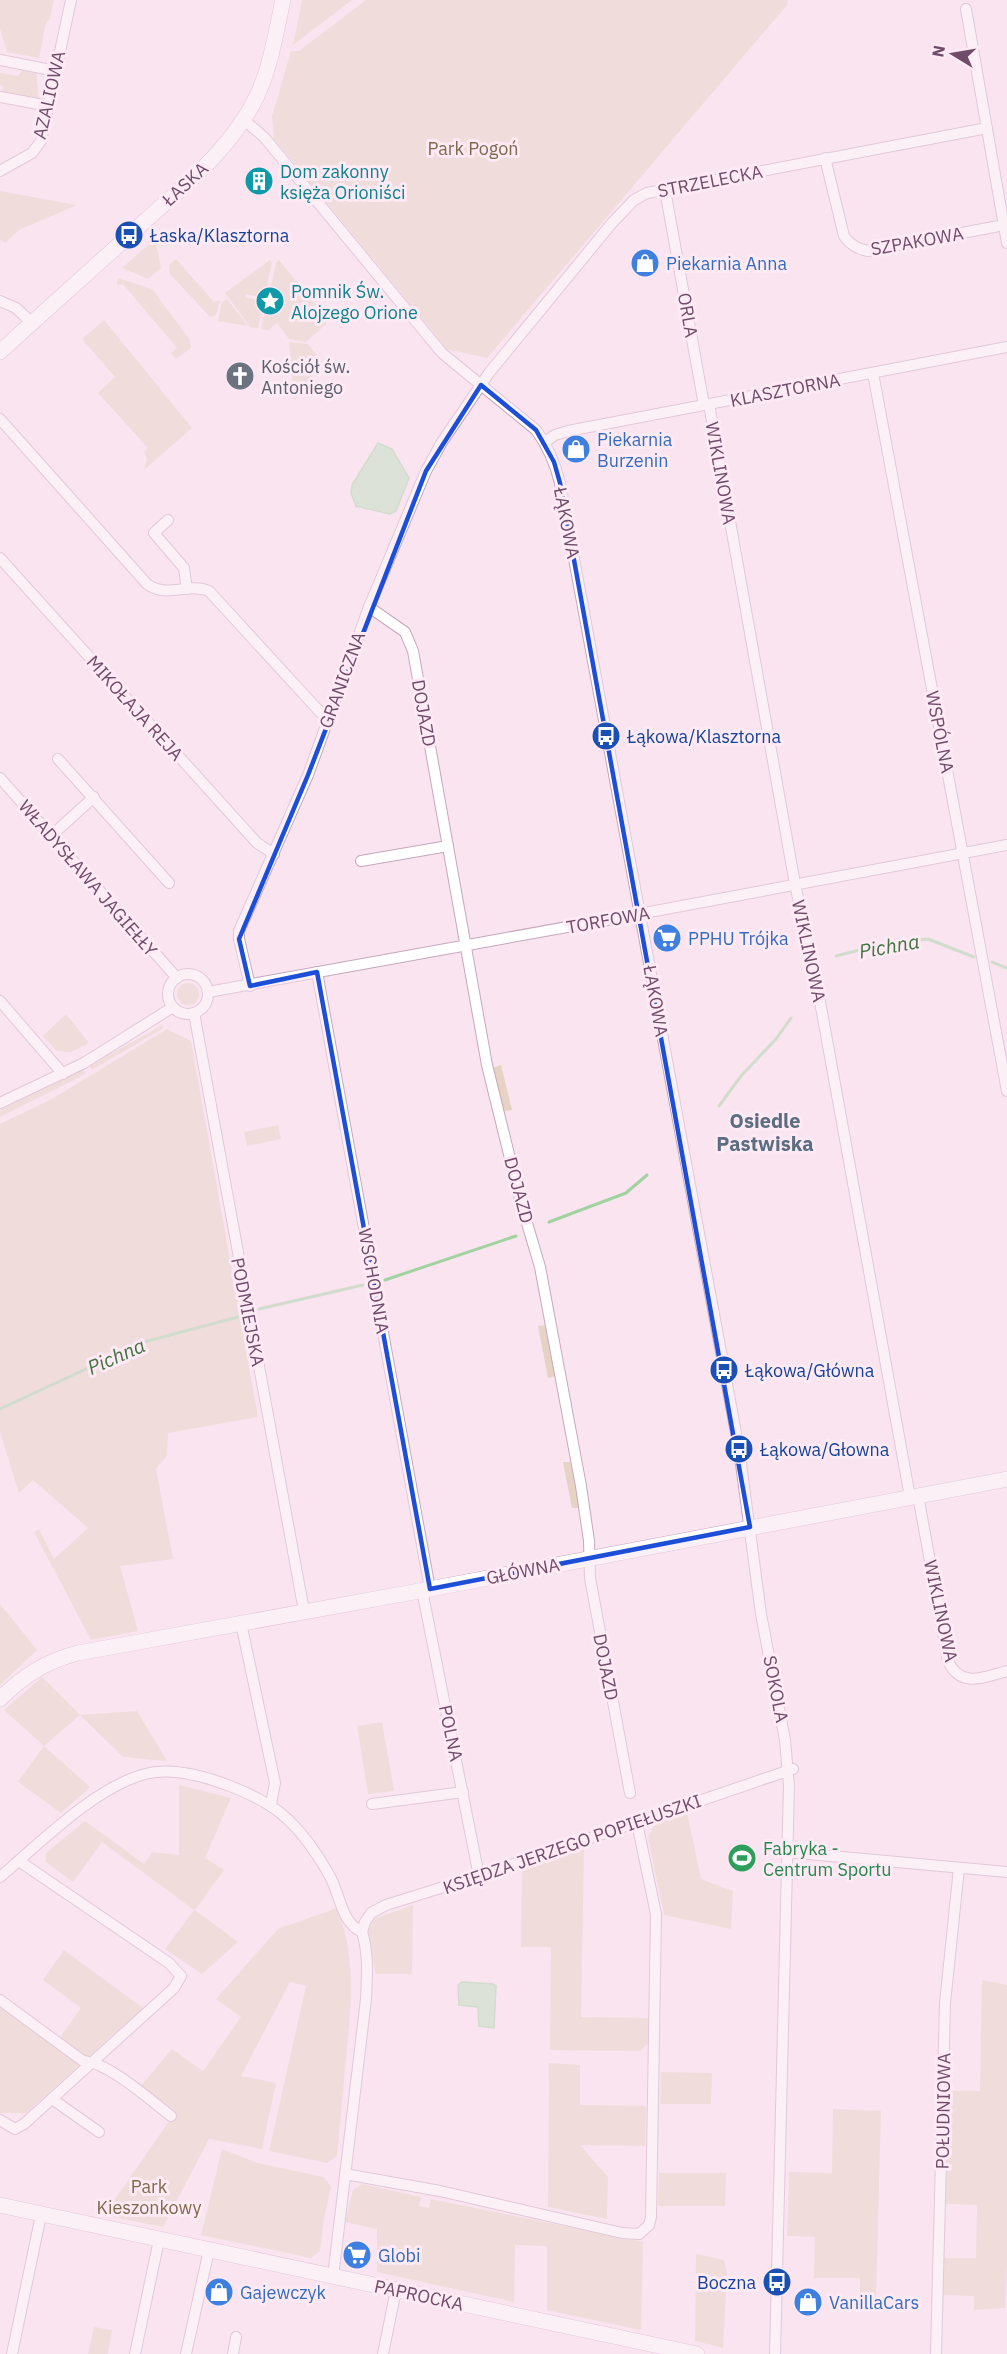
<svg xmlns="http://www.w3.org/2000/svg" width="1007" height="2354" viewBox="0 0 1007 2354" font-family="'IBM Plex Sans',sans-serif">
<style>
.green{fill:#e6d3c4}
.water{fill:#bbe1bb;stroke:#a2d2a2;stroke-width:1.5}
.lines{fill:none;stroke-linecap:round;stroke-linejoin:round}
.stream{stroke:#a2d2a2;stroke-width:3}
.street-casing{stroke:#c5a7bc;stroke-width:12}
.secondary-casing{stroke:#c6a3bc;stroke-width:16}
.street{stroke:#fff;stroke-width:10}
.secondary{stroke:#fff;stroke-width:15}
.marked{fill:none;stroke:#1d4ed8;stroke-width:4.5;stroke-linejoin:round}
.labels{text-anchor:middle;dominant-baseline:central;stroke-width:6;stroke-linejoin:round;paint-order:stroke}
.street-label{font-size:18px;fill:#704c69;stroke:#fdeaf5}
.park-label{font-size:18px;fill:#80684b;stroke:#fdeaf5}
.culture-label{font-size:18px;fill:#0d838f;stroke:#fdeaf5;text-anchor:start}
.transit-label{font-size:18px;fill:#164399;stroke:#fdeaf5;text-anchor:start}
.shop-label{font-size:18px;fill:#366cbe;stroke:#fdeaf5;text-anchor:start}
.worship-label{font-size:18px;fill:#5b616d;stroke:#fdeaf5;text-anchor:start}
.leisure-label{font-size:18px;fill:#27864d;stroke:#fdeaf5;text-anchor:start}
.water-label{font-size:20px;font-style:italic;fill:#427442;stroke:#fdeaf5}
.neighbourhood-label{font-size:20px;font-weight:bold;fill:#5b6d80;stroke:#fdeaf5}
</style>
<rect width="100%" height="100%" fill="#fae4f0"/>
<g class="green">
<path d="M 0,0 L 54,0 L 50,19 L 46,23 L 39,58 L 7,52 L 0,29 Z"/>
<path d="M 302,0 L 352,0 L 293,45 Z"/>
<path d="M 366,0 L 788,0 L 787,5 L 487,358 L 447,349 L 274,139 L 272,116 L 291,51 L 299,51 Z"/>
<path d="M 23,69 L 36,72 L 39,100 L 2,94 L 3,86 L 0,85 L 0,73 L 18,76 Z"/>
<path d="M 0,191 L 77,205 L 19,230 L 5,243 L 0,239 Z"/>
<path d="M 155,239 L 161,268 L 148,279 L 122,268 Z"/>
<path d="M 176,259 L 214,302 L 220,300 L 216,315 L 210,317 L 170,274 L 169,265 Z"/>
<path d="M 270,260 L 272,263 L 265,294 L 261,297 L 245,294 L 245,297 L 260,301 L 263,305 L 258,328 L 250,327 L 225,293 Z"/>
<path d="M 279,260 L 323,314 L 326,324 L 306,342 L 289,339 L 277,323 L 268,330 L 261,329 L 266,305 L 270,303 L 283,306 L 283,301 L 271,299 L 269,295 L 276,263 Z"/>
<path d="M 118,278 L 152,289 L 190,340 L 191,348 L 176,359 L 171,353 L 177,348 L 123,284 L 117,285 Z"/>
<path d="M 227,299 L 248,326 L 218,321 L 222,302 Z"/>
<path d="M 104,320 L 192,428 L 144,470 L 147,459 L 144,452 L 148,448 L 98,393 L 115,377 L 82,339 Z"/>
<path d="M 289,342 L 308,344 L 321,361 L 308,372 L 315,381 L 294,400 Z"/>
<circle cx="188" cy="994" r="11"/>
<path d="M 66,1014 L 89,1043 L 71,1052 L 57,1051 L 43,1036 Z"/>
<path d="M 163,1025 L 162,1029 L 92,1070 L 90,1065 Z"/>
<path d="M 167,1029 L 191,1041 L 258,1417 L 168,1433 L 167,1456 L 156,1469 L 173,1559 L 120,1566 L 138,1631 L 91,1640 L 34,1532 L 39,1529 L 54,1559 L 88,1528 L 33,1480 L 19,1493 L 0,1432 L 0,1124 L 50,1100 Z"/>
<path d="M 501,1065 L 512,1110 L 504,1111 L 493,1068 Z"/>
<path d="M 83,1069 L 86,1074 L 0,1117 L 0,1110 Z"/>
<path d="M 278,1125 L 281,1139 L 247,1146 L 244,1132 Z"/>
<path d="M 547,1325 L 556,1376 L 548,1378 L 538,1326 Z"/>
<path d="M 563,1462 L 572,1462 L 579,1508 L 572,1508 Z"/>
<path d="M 0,1604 L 37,1650 L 0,1685 Z"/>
<path d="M 42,1677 L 80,1715 L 137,1711 L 167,1761 L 123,1757 L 80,1715 L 44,1746 L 90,1787 L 61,1813 L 18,1782 L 44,1746 L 4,1710 Z"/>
<path d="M 382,1722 L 394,1791 L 368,1794 L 357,1726 Z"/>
<path d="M 179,1785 L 231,1798 L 205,1858 L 224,1870 L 195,1910 L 238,1942 L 202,1974 L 165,1949 L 194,1910 L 102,1842 L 73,1882 L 46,1862 L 46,1853 L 85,1821 L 144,1864 L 152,1852 L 179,1855 Z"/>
<path d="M 687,1812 L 701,1879 L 733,1891 L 731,1929 L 664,1915 L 648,1837 L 655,1824 Z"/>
<path d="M 584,1848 L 581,2017 L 648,2018 L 648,2044 L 640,2051 L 550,2050 L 551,1947 L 521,1947 L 522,1869 Z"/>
<path d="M 413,1905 L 412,1974 L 376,1974 L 367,1930 L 374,1919 Z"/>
<path d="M 337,1908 C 357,1958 351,2007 346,2059 C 343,2091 340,2123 337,2156 L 327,2163 L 269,2151 L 306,1986 L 290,1982 L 241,2076 L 276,2083 L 262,2149 L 209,2139 L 163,2227 L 104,2215 L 174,2114 L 139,2088 L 172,2049 L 203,2071 L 241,2017 L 216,1999 L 278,1929 Z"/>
<path d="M 64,1950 L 143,2008 L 86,2059 L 59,2039 L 81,2008 L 43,1980 Z"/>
<path d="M 982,1980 L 1007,1985 L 1007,2266 L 1005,2308 L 974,2310 L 974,2296 L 942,2295 L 943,2258 L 976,2258 L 977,2205 L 945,2204 L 947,2091 L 980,2091 Z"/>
<path d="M 0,2005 L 81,2064 L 26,2113 L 0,2113 Z"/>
<path d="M 549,2063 L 580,2065 L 580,2105 L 646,2106 L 645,2146 L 580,2145 L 608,2177 L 607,2219 L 548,2207 Z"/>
<path d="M 661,2072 L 712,2073 L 711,2104 L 660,2104 Z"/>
<path d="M 833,2109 L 881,2111 L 876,2299 L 860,2298 L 860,2278 L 814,2278 L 815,2237 L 787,2236 L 789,2172 L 832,2173 Z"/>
<path d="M 222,2149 L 257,2163 L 324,2177 L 331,2187 L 324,2218 L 320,2251 L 311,2258 L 201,2235 Z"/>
<path d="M 659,2173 L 726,2173 L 725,2206 L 658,2206 Z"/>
<path d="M 362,2184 L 421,2197 L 419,2206 L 429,2208 L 431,2199 L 643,2242 L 641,2330 L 547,2310 L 547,2246 L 515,2245 L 514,2302 L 377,2272 L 377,2229 L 345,2222 L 353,2190 Z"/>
<path d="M 696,2254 L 724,2260 L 727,2274 L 723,2348 L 695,2341 Z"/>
<path d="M 94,2327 L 112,2330 L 108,2354 L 88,2354 Z"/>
</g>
<g class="water">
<path d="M 378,443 L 392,449 L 409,478 L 396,511 L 390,514 L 356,506 L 351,493 L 352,485 Z"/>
<path d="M 462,1982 L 493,1984 L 496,1986 L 494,2028 L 479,2026 L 478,2007 L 459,2005 L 458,1985 Z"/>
</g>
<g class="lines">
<g class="stream">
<path d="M 836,956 L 879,945 L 928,939 L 974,957"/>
<path d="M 992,962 L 1007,968"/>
<path d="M 719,1106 L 741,1076 L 776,1039 L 791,1018"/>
<path d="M 549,1222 L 626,1193 L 647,1175"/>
<path d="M 385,1280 L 516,1236"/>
<path d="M 259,1309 L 363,1285"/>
<path d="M 0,1409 L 144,1342 L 238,1317"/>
</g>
<g class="street-casing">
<g id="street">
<path d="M 966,9 L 1007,243"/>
<path d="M 0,60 L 56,71"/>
<path d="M 0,97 L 49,106"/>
<path d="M 244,120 L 264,137 L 442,353 L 536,430 C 548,446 555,463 560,483 L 739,1449 L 761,1614 L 785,1740 L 789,1786 L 775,2354"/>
<path d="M 825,158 L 844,236 C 850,245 857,249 868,251 L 1004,225"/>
<path d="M 0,171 L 32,153 L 41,141 L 71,0"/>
<path d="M 665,190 L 704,405"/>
<path d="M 0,301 L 16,308 L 32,323"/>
<path d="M 873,373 L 1007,1091"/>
<path d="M 709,404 L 795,884 L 821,1007 L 910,1497"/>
<path d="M 0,419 L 147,584 C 167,599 188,582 209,591 L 320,712 L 329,718"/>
<path d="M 545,442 L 555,435 L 568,431 L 1007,347"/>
<path d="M 168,520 L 154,533 L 184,568 L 187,589"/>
<path d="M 0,558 L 257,843 L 274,854"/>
<path d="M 369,607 L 405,632 L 413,651 L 487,1065 L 521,1203 L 540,1267 L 581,1486 L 589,1541 L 590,1578 L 630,1793"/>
<path d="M 58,759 L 169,883"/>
<path d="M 0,778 L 177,978"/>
<path d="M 51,836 L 94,797"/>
<path d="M 361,861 L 448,846"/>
<path d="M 317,972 L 430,1589"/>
<circle cx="188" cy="994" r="20"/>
<path d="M 250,986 L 239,939 L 239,931 L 308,775 L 369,607 L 426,471 L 442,442 L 489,373 L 612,223 L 634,200 L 647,193 L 987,128"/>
<path d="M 208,992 L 639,914 L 1007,845"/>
<path d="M 0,1001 L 63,1074"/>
<path d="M 194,1013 L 304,1611"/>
<path d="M 0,1103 L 84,1063 L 173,1007"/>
<path d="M 918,1495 L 948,1661 C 961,1689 984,1677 1007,1671"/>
<path d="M 422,1590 L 479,1876"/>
<path d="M 241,1623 L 275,1783 L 271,1804"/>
<path d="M 372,1804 L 463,1792"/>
<path d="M 787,1852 L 1007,1872"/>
<path d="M 0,1877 C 40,1843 94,1788 145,1774 C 172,1767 204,1776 230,1786 C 271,1802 292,1817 317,1855 C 323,1864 329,1874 333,1883 C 341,1901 343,1923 362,1932 C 369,1955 367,1976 366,1999 L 333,2277"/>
<path d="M 362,1932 L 365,1922 L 371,1913 L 386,1905 L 479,1876 L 793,1769"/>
<path d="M 0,2000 L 83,2061 C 108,2062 150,2100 171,2116"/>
<path d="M 52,2099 L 99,2132"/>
<path d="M 0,2120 L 15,2129 L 24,2124 L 174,1988 L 181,1976 L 169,1963 L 19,1861"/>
<path d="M 345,2174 L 440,2191 L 622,2233 L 639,2234 L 649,2225 L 651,2217 L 656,1914 L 637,1823"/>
<path d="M 12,2354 L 41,2215"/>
<path d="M 135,2354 L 159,2240"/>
<path d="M 186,2354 L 209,2250"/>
<path d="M 233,2354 L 236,2337"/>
<path d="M 383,2354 L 396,2290"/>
<path d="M 936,2354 L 945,2003 L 959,1868"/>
</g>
</g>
<g class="secondary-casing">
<g id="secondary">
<path d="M 0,352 C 48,308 97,265 145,221 C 187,183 232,148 257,96 C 271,66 276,32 283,0"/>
<path d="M 0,1699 C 23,1676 46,1661 78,1653 L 430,1589 L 1007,1479"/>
<path d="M 0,2205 L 697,2354"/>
</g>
</g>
<use href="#street" class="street"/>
<use href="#secondary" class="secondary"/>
</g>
<path d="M0 0H1007V2354H0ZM 481,385 L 536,430 L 554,462 L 560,483 L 750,1527 L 430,1589 L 317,972 L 250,986 L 239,939 L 308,775 L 426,471 Z" fill="#fae4f0" fill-opacity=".55" fill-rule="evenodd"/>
<path class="marked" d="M 481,385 L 536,430 L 554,462 L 560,483 L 750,1527 L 430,1589 L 317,972 L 250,986 L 239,939 L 308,775 L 426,471 Z"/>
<defs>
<g id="building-disc" transform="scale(1.5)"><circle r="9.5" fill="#0f9aa8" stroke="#fdeaf5"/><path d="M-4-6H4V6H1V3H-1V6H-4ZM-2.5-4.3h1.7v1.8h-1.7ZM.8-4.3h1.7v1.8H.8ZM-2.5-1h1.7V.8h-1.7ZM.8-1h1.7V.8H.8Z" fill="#fff"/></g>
<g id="bus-disc" transform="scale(1.5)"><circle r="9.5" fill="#1a4fb4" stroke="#fdeaf5"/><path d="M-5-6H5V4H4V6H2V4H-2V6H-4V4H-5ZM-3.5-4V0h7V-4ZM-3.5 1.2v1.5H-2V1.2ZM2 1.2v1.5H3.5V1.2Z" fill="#fff"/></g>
<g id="shop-disc" transform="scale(1.5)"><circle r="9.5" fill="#3f7fe0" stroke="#fdeaf5"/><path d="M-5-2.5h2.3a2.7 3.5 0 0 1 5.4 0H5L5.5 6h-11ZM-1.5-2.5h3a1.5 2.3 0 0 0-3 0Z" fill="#fff"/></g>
<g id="sight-disc" transform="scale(1.5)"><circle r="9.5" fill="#0f9aa8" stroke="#fdeaf5"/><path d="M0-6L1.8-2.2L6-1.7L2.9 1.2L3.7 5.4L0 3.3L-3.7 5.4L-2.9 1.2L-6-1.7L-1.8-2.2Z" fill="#fff"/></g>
<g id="church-disc" transform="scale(1.5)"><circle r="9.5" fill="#6b7280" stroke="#fdeaf5"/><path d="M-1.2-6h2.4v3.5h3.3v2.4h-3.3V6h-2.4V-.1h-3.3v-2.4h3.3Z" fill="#fff"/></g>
<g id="supermarket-disc" transform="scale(1.5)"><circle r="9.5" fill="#3f7fe0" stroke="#fdeaf5"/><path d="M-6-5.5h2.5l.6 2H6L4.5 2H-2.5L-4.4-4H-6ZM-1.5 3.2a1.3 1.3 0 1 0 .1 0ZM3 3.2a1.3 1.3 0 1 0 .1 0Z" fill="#fff"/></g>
<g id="stadium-disc" transform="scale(1.5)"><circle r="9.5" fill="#2e9e5b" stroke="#fdeaf5"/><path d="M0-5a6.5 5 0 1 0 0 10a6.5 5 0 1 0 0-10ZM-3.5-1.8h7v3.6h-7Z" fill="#fff"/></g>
</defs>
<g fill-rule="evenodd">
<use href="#building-disc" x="259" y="181"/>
<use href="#bus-disc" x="129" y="235"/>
<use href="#shop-disc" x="645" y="263"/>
<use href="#sight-disc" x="270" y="301"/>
<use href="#church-disc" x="240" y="376"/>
<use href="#shop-disc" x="576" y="449"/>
<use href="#bus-disc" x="606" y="736"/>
<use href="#supermarket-disc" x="667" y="938"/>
<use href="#bus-disc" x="724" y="1370"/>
<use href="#bus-disc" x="739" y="1449"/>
<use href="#stadium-disc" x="742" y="1858"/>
<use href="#supermarket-disc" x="357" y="2255"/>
<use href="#bus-disc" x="777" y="2282"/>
<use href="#shop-disc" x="219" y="2292"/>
<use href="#shop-disc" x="808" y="2302"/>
</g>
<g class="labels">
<g class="street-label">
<text transform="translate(49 95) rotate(-77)">AZALIOWA</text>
<text transform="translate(710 181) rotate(-11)">STRZELECKA</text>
<text transform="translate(185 184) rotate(-43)">ŁASKA</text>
<text transform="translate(917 241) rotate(-10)">SZPAKOWA</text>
<text transform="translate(688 315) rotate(80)">ORLA</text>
<text transform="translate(785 390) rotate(-11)">KLASZTORNA</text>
<text transform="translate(721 473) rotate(80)">WIKLINOWA</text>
<text transform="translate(567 523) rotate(79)">ŁĄKOWA</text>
<text transform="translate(342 680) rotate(-70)">GRANICZNA</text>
<text transform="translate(135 708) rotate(48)">MIKOŁAJA REJA</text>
<text transform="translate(424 713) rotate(80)">DOJAZD</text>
<text transform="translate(940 732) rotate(79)">WSPÓLNA</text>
<text transform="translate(88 878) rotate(49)">WŁADYSŁAWA JAGIEŁŁY</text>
<text transform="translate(608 920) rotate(-10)">TORFOWA</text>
<text transform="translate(809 951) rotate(78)">WIKLINOWA</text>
<text transform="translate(656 1001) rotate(80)">ŁĄKOWA</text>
<text transform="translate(519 1190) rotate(75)">DOJAZD</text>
<text transform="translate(374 1281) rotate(80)">WSCHODNIA</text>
<text transform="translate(248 1312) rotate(79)">PODMIEJSKA</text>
<text transform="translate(523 1571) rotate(-11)">GŁÓWNA</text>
<text transform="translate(941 1611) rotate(78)">WIKLINOWA</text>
<text transform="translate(606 1667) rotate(79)">DOJAZD</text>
<text transform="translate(776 1689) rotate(79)">SOKOLA</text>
<text transform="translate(451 1733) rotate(78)">POLNA</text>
<text transform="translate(572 1844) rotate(-19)">KSIĘDZA JERZEGO POPIEŁUSZKI</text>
<text transform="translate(943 2111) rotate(-89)">POŁUDNIOWA</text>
<text transform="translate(419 2295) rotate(12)">PAPROCKA</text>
</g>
<g class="park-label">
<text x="473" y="148">Park Pogoń</text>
<text x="149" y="2186">Park<tspan x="149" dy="21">Kieszonkowy</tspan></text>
</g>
<g class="culture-label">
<text x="280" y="171">Dom zakonny<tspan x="280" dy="21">księża Orioniści</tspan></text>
<text x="291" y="291">Pomnik Św.<tspan x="291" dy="21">Alojzego Orione</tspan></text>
</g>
<g class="transit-label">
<text x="150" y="235">Łaska/Klasztorna</text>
<text x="627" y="736">Łąkowa/Klasztorna</text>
<text x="745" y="1370">Łąkowa/Główna</text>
<text x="760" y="1449">Łąkowa/Głowna</text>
<text x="756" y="2282" text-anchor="end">Boczna</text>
</g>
<g class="shop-label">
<text x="666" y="263">Piekarnia Anna</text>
<text x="597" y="439">Piekarnia<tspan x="597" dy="21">Burzenin</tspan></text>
<text x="688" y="938">PPHU Trójka</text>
<text x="378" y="2255">Globi</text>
<text x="240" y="2292">Gajewczyk</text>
<text x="829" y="2302">VanillaCars</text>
</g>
<g class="worship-label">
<text x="261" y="366">Kościół św.<tspan x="261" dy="21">Antoniego</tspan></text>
</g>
<g class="leisure-label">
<text x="763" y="1848">Fabryka -<tspan x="763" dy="21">Centrum Sportu</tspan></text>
</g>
<g class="water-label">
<text transform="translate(889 946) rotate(-10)">Pichna</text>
<text transform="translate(116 1356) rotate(-24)">Pichna</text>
</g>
<g class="neighbourhood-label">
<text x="765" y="1120">Osiedle<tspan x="765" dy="23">Pastwiska</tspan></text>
</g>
</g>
<g transform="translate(953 54) rotate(281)" stroke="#fdeaf5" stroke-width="4.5" paint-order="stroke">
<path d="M0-4.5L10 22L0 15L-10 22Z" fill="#704c69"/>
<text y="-9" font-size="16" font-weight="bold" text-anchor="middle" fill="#704c69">N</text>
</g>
</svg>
